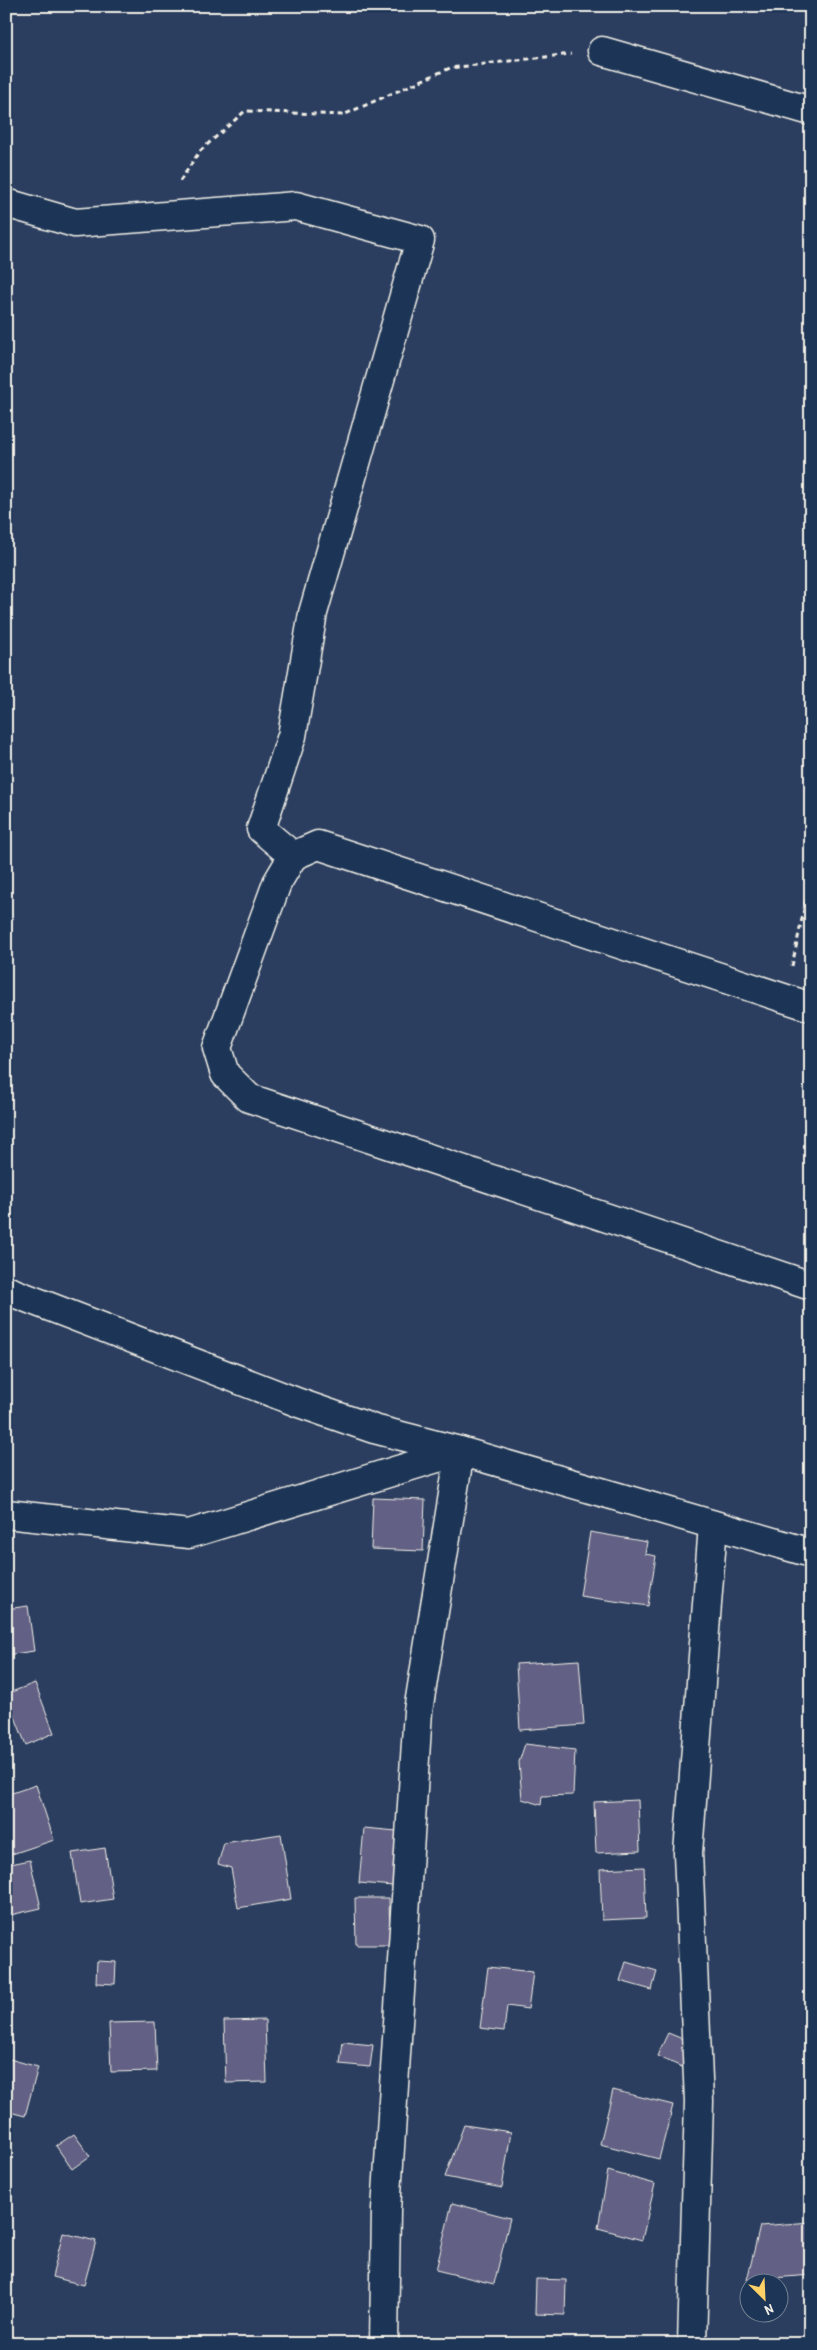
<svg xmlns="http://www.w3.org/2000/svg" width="817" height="2350" viewBox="0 0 817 2350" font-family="'Patrick Hand',sans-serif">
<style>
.building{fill:#626184;stroke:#f4f1e8}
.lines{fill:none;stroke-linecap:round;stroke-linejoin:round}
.minor-casing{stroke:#f4f1e8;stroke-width:31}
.path{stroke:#f4f1e8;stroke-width:3;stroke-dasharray:5 4;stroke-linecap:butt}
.minor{stroke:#1d3557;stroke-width:28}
</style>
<rect width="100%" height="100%" fill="#2b3e60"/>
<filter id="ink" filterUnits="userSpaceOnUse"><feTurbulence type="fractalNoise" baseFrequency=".02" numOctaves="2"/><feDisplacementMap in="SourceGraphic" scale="10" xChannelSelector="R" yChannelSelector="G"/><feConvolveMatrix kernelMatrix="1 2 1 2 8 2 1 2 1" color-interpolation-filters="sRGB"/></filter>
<g filter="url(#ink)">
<g class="building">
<path d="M 373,1498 L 425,1500 L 423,1551 L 371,1549 Z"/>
<path d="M 590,1532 L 647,1542 L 645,1554 L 656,1556 L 648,1606 L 580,1596 Z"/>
<path d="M 28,1606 L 34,1651 L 6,1655 L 6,1609 Z"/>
<path d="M 579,1660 L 584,1725 L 520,1730 L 516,1664 Z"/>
<path d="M 35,1683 L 54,1733 L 26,1745 L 6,1694 Z"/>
<path d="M 525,1744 L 575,1750 L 573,1795 L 542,1796 L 541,1805 L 522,1799 L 519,1762 Z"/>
<path d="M 36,1785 L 54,1840 L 6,1856 L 6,1795 Z"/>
<path d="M 638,1800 L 640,1851 L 596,1853 L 594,1802 Z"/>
<path d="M 364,1828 L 397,1831 L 393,1886 L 359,1883 Z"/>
<path d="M 281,1834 L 291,1899 L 238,1908 L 231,1868 L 218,1864 L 224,1843 Z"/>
<path d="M 105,1848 L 113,1899 L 80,1904 L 72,1853 Z"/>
<path d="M 30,1860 L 41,1908 L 6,1916 L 6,1865 Z"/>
<path d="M 644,1867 L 646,1918 L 602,1920 L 600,1869 Z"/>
<path d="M 355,1898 L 389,1898 L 390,1945 L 356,1945 Z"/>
<path d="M 97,1961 L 116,1962 L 115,1984 L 96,1983 Z"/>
<path d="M 626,1962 L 657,1971 L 652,1990 L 620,1981 Z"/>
<path d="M 488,1967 L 533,1972 L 528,2009 L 507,2006 L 504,2031 L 480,2028 Z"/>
<path d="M 265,2020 L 267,2082 L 226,2083 L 224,2021 Z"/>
<path d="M 155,2022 L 157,2071 L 111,2072 L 109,2023 Z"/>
<path d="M 668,2033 L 695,2044 L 684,2068 L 657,2056 Z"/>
<path d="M 343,2042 L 373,2045 L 370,2067 L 340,2064 Z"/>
<path d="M 6,2058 L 38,2067 L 25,2116 L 6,2111 Z"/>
<path d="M 613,2090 L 673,2105 L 659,2159 L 600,2144 Z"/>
<path d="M 464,2125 L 511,2132 L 502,2188 L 445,2177 Z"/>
<path d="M 74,2134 L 90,2156 L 72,2169 L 56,2146 Z"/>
<path d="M 608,2171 L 655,2184 L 642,2240 L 598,2228 Z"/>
<path d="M 452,2203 L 510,2218 L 494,2284 L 436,2270 Z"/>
<path d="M 811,2222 L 811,2275 L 747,2280 L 760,2226 Z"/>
<path d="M 63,2233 L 96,2241 L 84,2285 L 52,2277 Z"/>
<path d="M 536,2279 L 566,2280 L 565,2315 L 535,2314 Z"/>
</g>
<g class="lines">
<g class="minor-casing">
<g id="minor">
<path d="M 602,51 L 811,111"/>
<path d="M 6,203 L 75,223 L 296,206 L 420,240 L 313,613 L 292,736 L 261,829 L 293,856"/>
<path d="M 811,1007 L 318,845 L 293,856 L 277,883 L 217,1048 L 225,1074 L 249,1098 L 811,1286"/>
<path d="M 6,1290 L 299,1403 L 374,1429 L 460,1451 L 811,1553"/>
<path d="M 6,1514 L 189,1534 L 460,1451 L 418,1711 L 386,2210 L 384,2344"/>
<path d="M 692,2344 L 699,2101 L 688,1853 L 713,1525"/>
</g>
</g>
<g class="path">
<path d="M 180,181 L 200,151 L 245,111 L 343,115 L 450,68 L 571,54"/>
<path d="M 792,966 L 811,876"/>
</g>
<use href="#minor" class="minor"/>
</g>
</g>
<rect width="817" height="2350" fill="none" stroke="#1d3557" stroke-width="25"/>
<rect x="12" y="12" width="792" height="2325" fill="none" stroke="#f4f1e8" stroke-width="2" filter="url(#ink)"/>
<g transform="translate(764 2298) rotate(156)"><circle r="24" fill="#1d3557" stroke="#738091"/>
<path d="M0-4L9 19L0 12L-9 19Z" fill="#ffd166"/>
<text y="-8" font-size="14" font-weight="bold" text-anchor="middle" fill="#f4f1e8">N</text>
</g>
</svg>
